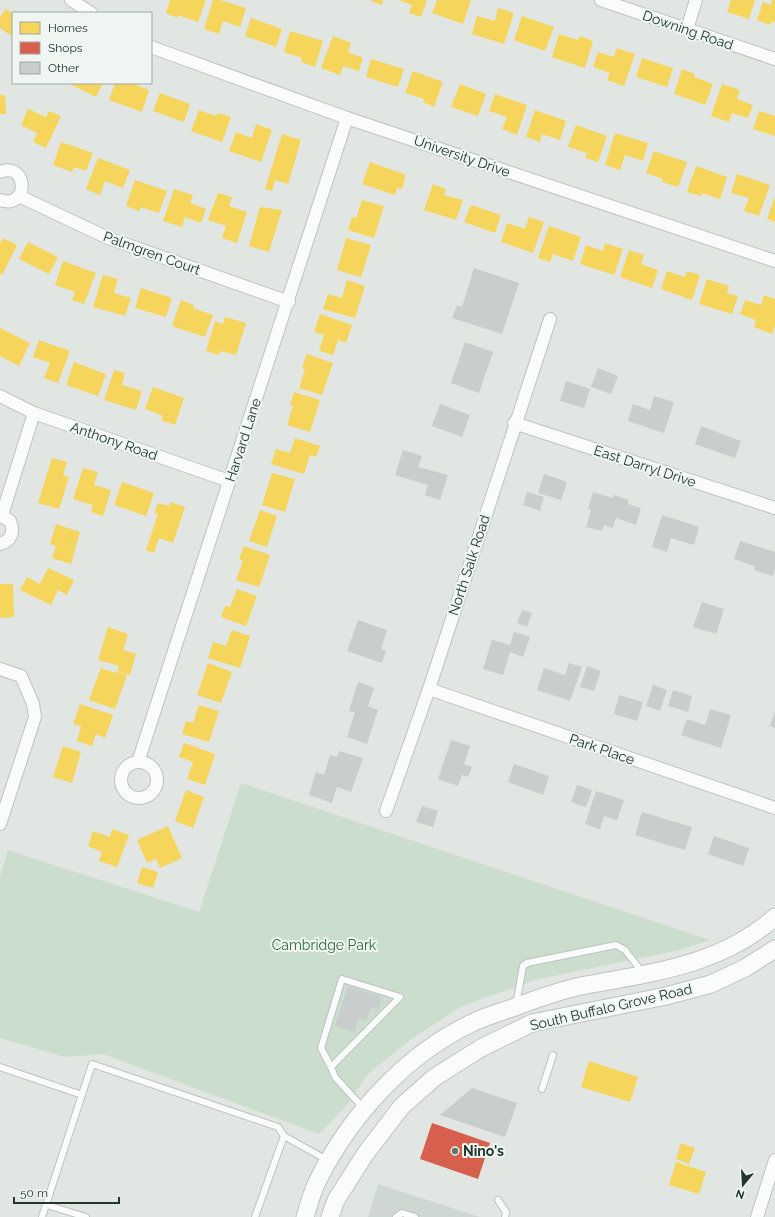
<svg xmlns="http://www.w3.org/2000/svg" width="775" height="1217" viewBox="0 0 775 1217" font-family="Raleway,sans-serif">
<style>
.built{fill:#cfd7d3}
.park{fill:#cbdece}
.homes{fill:#f6d55c}
.shops{fill:#d6604d}
.building{fill:#c9cdcb}
.lines{fill:none;stroke-linecap:round;stroke-linejoin:round}
.lane-casing{stroke:#bec3c0;stroke-width:8}
.street-casing{stroke:#bec3c0;stroke-width:14}
.secondary-casing{stroke:#bec3c0;stroke-width:19}
.lane{stroke:#fafbfb;stroke-width:6}
.street{stroke:#fafbfb;stroke-width:12}
.secondary{stroke:#fafbfb;stroke-width:17}
.poi-dot{fill:#65746d;stroke:#eff5f1;stroke-width:1.5}
.labels{text-anchor:middle;dominant-baseline:central;stroke-width:4;stroke-linejoin:round;paint-order:stroke}
.street-label{font-size:14px;fill:#22362e;stroke:#eff5f1}
.park-label{font-size:14px;fill:#30693e;stroke:#eff5f1}
.poi-label{font-size:14px;font-weight:bold;fill:#22362e;stroke:#eff5f1;text-anchor:start}
</style>
<rect width="100%" height="100%" fill="#e1e6e3"/>
<path class="built" d="M 378,1184 L 480,1217 L 368,1217 Z"/>
<path class="park" d="M 241,783 L 710,940 L 679,950 L 535,980 L 462,1006 L 410,1040 L 368,1074 L 347,1105 L 319,1134 L 103,1054 L 65,1057 L 0,1038 L 0,876 L 8,850 L 199,912 Z"/>
<g class="homes">
<path d="M 170,0 L 206,0 L 198,22 L 178,15 L 178,18 L 166,13 Z"/>
<path d="M 213,0 L 220,0 L 246,8 L 240,27 L 223,21 L 219,34 L 204,29 Z"/>
<path d="M 369,0 L 383,0 L 382,5 Z"/>
<path d="M 399,0 L 427,0 L 421,17 L 409,13 L 412,5 Z"/>
<path d="M 437,0 L 471,0 L 463,24 L 432,13 Z"/>
<path d="M 731,0 L 755,0 L 749,19 L 727,12 Z"/>
<path d="M 772,0 L 775,0 L 775,22 L 772,21 L 770,25 L 757,20 L 763,2 L 771,5 Z"/>
<path d="M 498,8 L 514,13 L 504,44 L 472,34 L 477,16 L 495,21 Z"/>
<path d="M 6,9 L 13,14 L 13,37 L 0,28 L 0,17 Z"/>
<path d="M 522,16 L 554,27 L 545,51 L 514,40 Z"/>
<path d="M 251,18 L 282,29 L 276,47 L 245,36 Z"/>
<path d="M 290,31 L 323,41 L 315,67 L 301,62 L 302,58 L 284,52 Z"/>
<path d="M 559,34 L 578,40 L 580,36 L 593,41 L 585,68 L 552,57 Z"/>
<path d="M 333,36 L 351,43 L 348,52 L 363,58 L 359,71 L 343,66 L 340,75 L 321,68 Z"/>
<path d="M 617,48 L 635,54 L 624,86 L 607,80 L 610,73 L 593,67 L 598,52 L 614,57 Z"/>
<path d="M 642,58 L 673,68 L 667,87 L 636,77 Z"/>
<path d="M 371,59 L 404,69 L 398,87 L 366,77 Z"/>
<path d="M 682,69 L 695,74 L 694,77 L 713,84 L 705,105 L 674,94 Z"/>
<path d="M 413,71 L 443,82 L 434,107 L 423,102 L 424,99 L 405,93 Z"/>
<path d="M 68,83 L 103,83 L 96,97 Z"/>
<path d="M 115,83 L 132,83 L 149,90 L 142,112 L 109,100 Z"/>
<path d="M 460,84 L 486,94 L 478,116 L 451,107 Z"/>
<path d="M 722,84 L 740,90 L 737,99 L 753,105 L 748,118 L 732,113 L 729,122 L 711,116 Z"/>
<path d="M 160,93 L 190,104 L 184,122 L 153,111 Z"/>
<path d="M 495,94 L 527,105 L 517,135 L 502,129 L 507,117 L 489,111 Z"/>
<path d="M 0,95 L 5,95 L 6,114 L 0,114 Z"/>
<path d="M 28,109 L 46,117 L 49,111 L 61,116 L 46,148 L 33,142 L 37,133 L 21,125 Z"/>
<path d="M 199,110 L 216,116 L 218,113 L 231,117 L 222,142 L 191,131 Z"/>
<path d="M 535,110 L 566,121 L 560,140 L 542,134 L 540,142 L 526,137 Z"/>
<path d="M 759,111 L 775,116 L 775,136 L 753,129 Z"/>
<path d="M 256,124 L 272,130 L 261,162 L 229,151 L 236,132 L 252,138 Z"/>
<path d="M 576,125 L 607,136 L 598,162 L 585,158 L 587,153 L 568,147 Z"/>
<path d="M 615,133 L 648,143 L 643,161 L 625,155 L 620,170 L 605,165 Z"/>
<path d="M 282,134 L 301,140 L 288,184 L 275,180 L 272,191 L 265,189 Z"/>
<path d="M 61,142 L 93,153 L 86,171 L 74,167 L 72,172 L 53,165 Z"/>
<path d="M 654,151 L 687,162 L 678,187 L 662,182 L 663,179 L 646,173 Z"/>
<path d="M 98,158 L 130,170 L 123,188 L 105,181 L 100,195 L 86,189 Z"/>
<path d="M 370,162 L 406,175 L 402,189 L 397,188 L 395,195 L 362,184 Z"/>
<path d="M 696,166 L 727,177 L 720,199 L 702,193 L 701,196 L 687,192 Z"/>
<path d="M 737,174 L 770,185 L 759,216 L 744,211 L 749,198 L 731,193 Z"/>
<path d="M 135,180 L 167,191 L 159,213 L 141,207 L 139,211 L 126,206 Z"/>
<path d="M 433,184 L 446,189 L 444,195 L 463,200 L 456,220 L 424,210 Z"/>
<path d="M 174,189 L 193,195 L 190,203 L 206,209 L 201,223 L 185,217 L 182,227 L 163,221 Z"/>
<path d="M 218,193 L 232,197 L 229,206 L 247,212 L 237,243 L 222,238 L 226,226 L 208,220 Z"/>
<path d="M 775,197 L 775,222 L 767,219 Z"/>
<path d="M 362,200 L 384,206 L 374,238 L 348,230 L 352,217 L 356,218 Z"/>
<path d="M 471,205 L 501,215 L 495,233 L 464,222 Z"/>
<path d="M 260,207 L 282,210 L 269,252 L 249,246 Z"/>
<path d="M 529,217 L 544,222 L 533,253 L 501,242 L 507,223 L 525,229 Z"/>
<path d="M 549,226 L 581,237 L 573,261 L 553,254 L 550,262 L 538,258 Z"/>
<path d="M 3,238 L 17,245 L 2,275 L 0,274 L 0,244 Z"/>
<path d="M 346,238 L 371,245 L 361,277 L 337,270 Z"/>
<path d="M 28,242 L 58,257 L 49,274 L 19,259 Z"/>
<path d="M 605,243 L 623,249 L 614,275 L 580,264 L 586,245 L 603,251 Z"/>
<path d="M 629,250 L 644,255 L 641,264 L 658,270 L 652,288 L 620,277 Z"/>
<path d="M 63,261 L 96,273 L 84,304 L 72,300 L 75,292 L 55,285 Z"/>
<path d="M 667,271 L 685,277 L 687,271 L 700,275 L 692,300 L 661,289 Z"/>
<path d="M 103,275 L 118,279 L 114,293 L 131,298 L 125,316 L 93,307 Z"/>
<path d="M 707,279 L 729,286 L 727,293 L 738,296 L 732,314 L 699,304 Z"/>
<path d="M 347,280 L 365,286 L 355,318 L 323,309 L 328,294 L 342,298 Z"/>
<path d="M 141,288 L 172,298 L 166,317 L 135,308 Z"/>
<path d="M 764,295 L 775,299 L 775,325 L 772,334 L 754,327 L 756,320 L 740,314 L 745,300 L 761,305 Z"/>
<path d="M 181,300 L 194,305 L 193,308 L 213,315 L 205,337 L 172,326 Z"/>
<path d="M 320,314 L 352,325 L 346,343 L 338,340 L 333,355 L 319,351 L 324,335 L 314,332 Z"/>
<path d="M 225,317 L 246,323 L 236,355 L 220,351 L 219,355 L 206,351 L 215,321 L 223,324 Z"/>
<path d="M 0,328 L 30,343 L 19,366 L 0,356 Z"/>
<path d="M 39,340 L 70,351 L 58,383 L 44,378 L 50,363 L 33,357 Z"/>
<path d="M 307,354 L 333,363 L 322,395 L 299,388 L 305,369 L 302,368 Z"/>
<path d="M 74,362 L 106,374 L 98,396 L 66,385 Z"/>
<path d="M 114,370 L 125,373 L 122,385 L 142,391 L 136,410 L 104,400 Z"/>
<path d="M 153,387 L 184,398 L 175,425 L 161,420 L 163,416 L 145,409 Z"/>
<path d="M 294,392 L 320,400 L 310,432 L 287,425 L 293,406 L 290,405 Z"/>
<path d="M 295,438 L 320,446 L 316,457 L 310,455 L 304,474 L 271,464 L 276,449 L 290,453 Z"/>
<path d="M 52,458 L 67,462 L 63,475 L 69,477 L 59,509 L 38,503 Z"/>
<path d="M 83,468 L 98,472 L 94,485 L 111,490 L 103,516 L 91,512 L 93,505 L 73,499 Z"/>
<path d="M 272,473 L 295,479 L 285,512 L 262,505 Z"/>
<path d="M 122,482 L 154,493 L 146,516 L 114,505 Z"/>
<path d="M 170,502 L 185,507 L 173,543 L 159,538 L 154,553 L 146,550 L 158,514 L 154,513 L 158,503 L 169,506 Z"/>
<path d="M 260,510 L 277,516 L 267,547 L 249,541 Z"/>
<path d="M 56,524 L 80,532 L 71,564 L 52,558 L 56,546 L 50,544 Z"/>
<path d="M 244,546 L 270,555 L 259,587 L 236,580 L 243,561 L 239,559 Z"/>
<path d="M 48,568 L 74,580 L 67,595 L 58,590 L 51,605 L 20,590 L 27,577 L 40,584 Z"/>
<path d="M 0,584 L 13,584 L 14,617 L 0,618 Z"/>
<path d="M 237,589 L 257,596 L 246,626 L 221,617 L 225,606 L 230,607 Z"/>
<path d="M 108,627 L 128,634 L 123,650 L 136,654 L 130,675 L 117,671 L 119,666 L 98,660 Z"/>
<path d="M 232,630 L 250,636 L 240,668 L 208,658 L 213,642 L 226,646 Z"/>
<path d="M 208,663 L 232,672 L 221,703 L 197,695 Z"/>
<path d="M 101,668 L 115,673 L 115,671 L 127,675 L 115,709 L 89,700 Z"/>
<path d="M 80,704 L 113,715 L 105,738 L 96,734 L 92,746 L 77,741 L 81,726 L 73,724 Z"/>
<path d="M 199,705 L 219,711 L 209,742 L 182,734 L 186,721 L 193,723 Z"/>
<path d="M 184,743 L 215,754 L 205,785 L 187,779 L 193,762 L 179,757 Z"/>
<path d="M 63,746 L 81,752 L 72,783 L 53,777 Z"/>
<path d="M 186,790 L 204,797 L 193,828 L 175,821 Z"/>
<path d="M 168,826 L 182,858 L 160,868 L 156,859 L 147,863 L 137,840 Z"/>
<path d="M 112,829 L 129,835 L 117,867 L 99,861 L 102,852 L 88,846 L 93,831 L 110,837 Z"/>
<path d="M 142,867 L 158,872 L 153,888 L 137,883 Z"/>
<path d="M 589,1061 L 638,1077 L 630,1102 L 581,1087 Z"/>
<path d="M 681,1143 L 695,1148 L 689,1164 L 676,1159 Z"/>
<path d="M 676,1162 L 706,1172 L 699,1194 L 669,1185 Z"/>
</g>
<path class="shops" d="M 432,1123 L 490,1143 L 478,1179 L 420,1159 Z"/>
<g class="building">
<path d="M 474,268 L 519,283 L 502,334 L 452,318 L 457,305 L 462,307 Z"/>
<path d="M 465,342 L 493,352 L 479,393 L 451,383 Z"/>
<path d="M 598,368 L 618,376 L 611,394 L 591,387 Z"/>
<path d="M 566,381 L 590,389 L 584,408 L 560,401 Z"/>
<path d="M 654,396 L 674,402 L 664,433 L 628,421 L 633,404 L 650,410 Z"/>
<path d="M 440,404 L 470,415 L 462,437 L 432,426 Z"/>
<path d="M 701,426 L 741,441 L 735,458 L 695,444 Z"/>
<path d="M 403,450 L 422,456 L 418,467 L 448,475 L 440,500 L 425,495 L 428,485 L 395,475 Z"/>
<path d="M 544,474 L 567,482 L 561,500 L 538,493 Z"/>
<path d="M 527,492 L 544,497 L 540,511 L 523,505 Z"/>
<path d="M 593,492 L 613,498 L 614,495 L 629,500 L 628,504 L 641,508 L 636,525 L 616,518 L 613,528 L 604,525 L 602,531 L 586,527 L 591,510 L 588,509 Z"/>
<path d="M 662,515 L 699,527 L 694,545 L 671,538 L 667,552 L 652,547 Z"/>
<path d="M 740,541 L 775,552 L 775,569 L 773,576 L 754,570 L 755,566 L 734,559 Z"/>
<path d="M 702,602 L 724,609 L 716,634 L 693,627 Z"/>
<path d="M 522,610 L 532,613 L 527,627 L 517,623 Z"/>
<path d="M 358,620 L 387,630 L 381,649 L 386,651 L 382,663 L 347,651 Z"/>
<path d="M 514,632 L 530,637 L 523,657 L 510,652 L 503,675 L 483,669 L 492,640 L 510,645 Z"/>
<path d="M 569,663 L 582,667 L 570,701 L 537,690 L 544,668 L 565,675 Z"/>
<path d="M 587,666 L 601,671 L 594,691 L 580,687 Z"/>
<path d="M 358,682 L 374,688 L 368,706 L 378,710 L 367,744 L 347,737 L 355,712 L 349,711 Z"/>
<path d="M 653,685 L 667,690 L 660,711 L 646,706 Z"/>
<path d="M 673,690 L 692,696 L 688,712 L 668,706 Z"/>
<path d="M 619,695 L 643,702 L 637,721 L 614,714 Z"/>
<path d="M 710,709 L 731,715 L 721,748 L 681,735 L 687,719 L 705,725 Z"/>
<path d="M 775,711 L 775,728 L 770,726 Z"/>
<path d="M 451,740 L 470,746 L 464,764 L 472,767 L 468,777 L 462,775 L 458,786 L 438,779 Z"/>
<path d="M 339,751 L 363,758 L 351,792 L 337,787 L 332,803 L 309,795 L 316,772 L 324,775 L 330,755 L 337,757 Z"/>
<path d="M 514,764 L 549,776 L 543,795 L 508,782 Z"/>
<path d="M 577,785 L 592,790 L 586,807 L 571,802 Z"/>
<path d="M 596,791 L 624,800 L 617,820 L 604,816 L 600,829 L 585,824 Z"/>
<path d="M 422,806 L 438,811 L 433,827 L 416,822 Z"/>
<path d="M 642,812 L 692,827 L 685,850 L 635,835 Z"/>
<path d="M 714,836 L 749,848 L 743,866 L 708,854 Z"/>
<path d="M 348,986 L 382,997 L 378,1010 L 371,1007 L 366,1021 L 359,1018 L 355,1032 L 335,1026 Z"/>
<path d="M 472,1088 L 517,1103 L 505,1137 L 440,1115 Z"/>
</g>
<g class="lines">
<g class="lane-casing">
<g id="lane">
<path d="M 516,1005 L 523,966 L 527,963 L 616,945 L 625,950 L 643,973"/>
<path d="M 0,1067 L 82,1095"/>
<path d="M 331,1067 L 321,1048 L 342,979 L 400,997 L 331,1067 L 335,1077 L 363,1108"/>
<path d="M 542,1089 L 553,1055"/>
<path d="M 498,1200 L 506,1212 L 505,1217"/>
<path d="M 47,1205 L 86,1217"/>
<path d="M 42,1217 L 92,1064 L 278,1127 L 284,1136"/>
<path d="M 255,1217 L 284,1136 L 327,1160"/>
<path d="M 396,1217 L 402,1213 L 415,1217"/>
</g>
</g>
<g class="street-casing">
<g id="street">
<path d="M 71,0 L 91,13"/>
<path d="M 601,0 L 775,59"/>
<path d="M 687,29 L 696,0"/>
<path d="M 151,47 L 347,118 L 775,261"/>
<path d="M 0,172 C 28,161 30,210 0,200"/>
<path d="M 19,196 L 108,238 L 289,302"/>
<path d="M 0,396 L 34,413 L 229,481"/>
<path d="M 514,423 L 775,508"/>
<path d="M 0,515 L 10,521 C 15,532 11,541 0,544"/>
<path d="M 2,515 L 34,413"/>
<path d="M 0,669 L 21,676 L 33,704 L 35,717 L 0,824"/>
<path d="M 429,689 L 775,808"/>
<path d="M 138,762 L 347,118"/>
<circle cx="139" cy="780" r="18"/>
<path d="M 386,811 L 429,689 L 550,319"/>
<path d="M 757,1217 L 775,1160"/>
</g>
</g>
<g class="secondary-casing">
<g id="secondary">
<path d="M 305,1217 C 309,1205 312,1191 318,1180 C 350,1116 406,1054 472,1023 C 486,1016 501,1012 515,1007 C 536,999 558,991 581,986 C 650,973 720,966 775,917"/>
<path d="M 330,1217 L 336,1200 L 366,1153 L 402,1106 L 435,1077 L 481,1048 L 532,1023 L 666,996 L 711,984 L 745,968 L 775,949"/>
</g>
</g>
<use href="#lane" class="lane"/>
<use href="#street" class="street"/>
<use href="#secondary" class="secondary"/>
</g>
<circle class="poi-dot" cx="455" cy="1151" r="4"/>
<g class="labels">
<g class="street-label">
<text transform="translate(688 30) rotate(19)">Downing Road</text>
<text transform="translate(462 156) rotate(19)">University Drive</text>
<text transform="translate(152 253) rotate(20)">Palmgren Court</text>
<text transform="translate(243 440) rotate(-72)">Harvard Lane</text>
<text transform="translate(114 441) rotate(19)">Anthony Road</text>
<text transform="translate(645 466) rotate(18)">East Darryl Drive</text>
<text transform="translate(469 565) rotate(-72)">North Salk Road</text>
<text transform="translate(602 749) rotate(19)">Park Place</text>
<text transform="translate(611 1007) rotate(-13)">South Buffalo Grove Road</text>
</g>
<g class="park-label">
<text x="324" y="945">Cambridge Park</text>
</g>
<g class="poi-label">
<text x="463" y="1151">Nino's</text>
</g>
</g>
<rect x="12" y="12" width="140" height="72" fill="#eff5f1" stroke="#9da9a3"/>
<rect x="20" y="22" width="20" height="12" fill="#f6d55c" stroke="#9da9a3"/>
<text x="48" y="32" font-size="12" fill="#22362e">Homes</text>
<rect x="20" y="42" width="20" height="12" fill="#d6604d" stroke="#9da9a3"/>
<text x="48" y="52" font-size="12" fill="#22362e">Shops</text>
<rect x="20" y="62" width="20" height="12" fill="#c9cdcb" stroke="#9da9a3"/>
<text x="48" y="72" font-size="12" fill="#22362e">Other</text>
<g transform="translate(743 1185) rotate(198)" stroke="#eff5f1" stroke-width="3" paint-order="stroke">
<path d="M0-3L7 15L0 10L-7 15Z" fill="#22362e"/>
<text y="-6" font-size="11" font-weight="bold" text-anchor="middle" fill="#22362e">N</text>
</g>
<path d="M14 1197v6h105v-6" fill="none" stroke="#22362e" stroke-width="2"/>
<text x="20" y="1197" font-size="12" fill="#22362e" stroke="#eff5f1" stroke-width="3" paint-order="stroke">50 m</text>
</svg>
